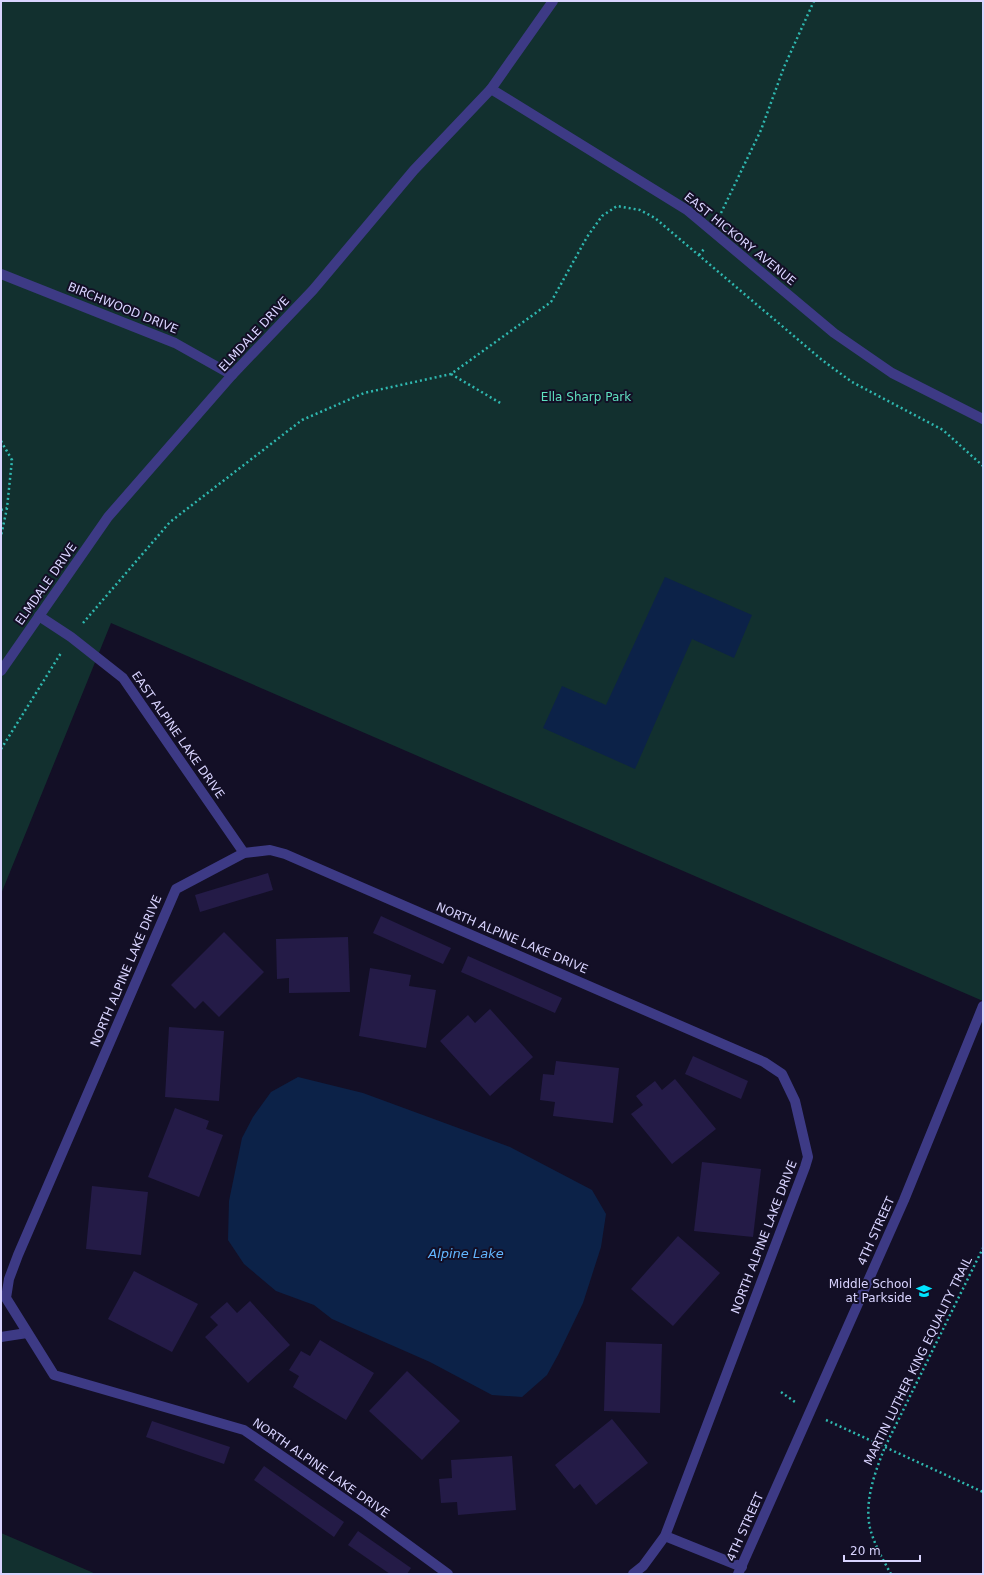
<svg xmlns="http://www.w3.org/2000/svg" width="984" height="1575" viewBox="0 0 984 1575" font-family="'DejaVu Sans',sans-serif">
<style>
.green{fill:#12302f}
.water{fill:#0c2248}
.building{fill:#241b47}
.lines{fill:none;stroke-linecap:round;stroke-linejoin:round}
.path{stroke:#2fb8b0;stroke-width:2.5;stroke-dasharray:2 3;stroke-linecap:butt}
.minor{stroke:#3d3a85;stroke-width:10}
.labels{text-anchor:middle;dominant-baseline:central;stroke-width:4;stroke-linejoin:round;paint-order:stroke}
.street-label{font-size:12px;fill:#d9d4ff;stroke:#130f26}
.park-label{font-size:12px;fill:#5fe0c0;stroke:#130f26}
.poi-label{font-size:12px;fill:#d9d4ff;stroke:#130f26;text-anchor:end}
.water-label{font-size:13px;font-style:italic;fill:#62b6ff;stroke:#130f26}
</style>
<rect width="100%" height="100%" fill="#130f26"/>
<g class="green">
<path d="M 1,1 L 983,1 L 983,1001 L 111,623 L 1,894 Z"/>
<path d="M 1,1533 L 96,1574 L 1,1574 Z"/>
</g>
<g class="water">
<path d="M 665,577 L 752,615 L 734,658 L 692,639 L 635,769 L 543,728 L 562,686 L 606,705 Z"/>
<path d="M 298,1077 L 363,1093 L 510,1147 L 592,1190 L 606,1214 L 601,1247 L 583,1303 L 558,1355 L 547,1375 L 522,1397 L 492,1395 L 430,1362 L 332,1319 L 314,1305 L 276,1291 L 244,1264 L 228,1240 L 229,1201 L 242,1138 L 253,1117 L 271,1092 Z"/>
</g>
<g class="building">
<path d="M 268,873 L 273,890 L 200,912 L 195,895 Z"/>
<path d="M 381,916 L 451,948 L 443,964 L 373,933 Z"/>
<path d="M 224,932 L 264,972 L 219,1017 L 203,1001 L 195,1009 L 171,985 Z"/>
<path d="M 348,937 L 350,992 L 289,993 L 289,978 L 277,979 L 276,939 Z"/>
<path d="M 468,956 L 562,998 L 555,1013 L 461,972 Z"/>
<path d="M 370,968 L 411,975 L 409,986 L 436,990 L 426,1048 L 359,1036 Z"/>
<path d="M 490,1009 L 533,1057 L 490,1096 L 440,1041 L 468,1015 L 475,1023 Z"/>
<path d="M 169,1027 L 224,1031 L 219,1101 L 165,1097 Z"/>
<path d="M 693,1056 L 748,1081 L 741,1099 L 685,1074 Z"/>
<path d="M 556,1061 L 619,1068 L 613,1123 L 553,1116 L 555,1102 L 540,1100 L 543,1074 L 554,1075 Z"/>
<path d="M 675,1079 L 716,1129 L 672,1164 L 631,1114 L 643,1105 L 636,1096 L 655,1081 L 662,1090 Z"/>
<path d="M 175,1108 L 209,1121 L 206,1129 L 223,1135 L 199,1197 L 148,1177 Z"/>
<path d="M 702,1162 L 761,1169 L 753,1237 L 694,1231 Z"/>
<path d="M 92,1186 L 148,1192 L 141,1255 L 86,1249 Z"/>
<path d="M 678,1236 L 720,1273 L 673,1326 L 631,1289 Z"/>
<path d="M 134,1271 L 198,1304 L 172,1352 L 108,1319 Z"/>
<path d="M 250,1301 L 290,1345 L 248,1383 L 205,1337 L 218,1325 L 210,1317 L 227,1302 L 237,1313 Z"/>
<path d="M 320,1340 L 374,1373 L 346,1420 L 293,1387 L 299,1376 L 289,1370 L 301,1351 L 310,1356 Z"/>
<path d="M 606,1342 L 662,1344 L 660,1413 L 604,1411 Z"/>
<path d="M 407,1371 L 460,1421 L 422,1460 L 369,1411 Z"/>
<path d="M 612,1419 L 648,1463 L 596,1505 L 580,1484 L 574,1489 L 555,1465 Z"/>
<path d="M 152,1421 L 230,1447 L 224,1464 L 146,1437 Z"/>
<path d="M 512,1456 L 516,1510 L 458,1515 L 457,1502 L 441,1503 L 439,1479 L 452,1478 L 451,1460 Z"/>
<path d="M 264,1466 L 344,1522 L 334,1537 L 254,1480 Z"/>
<path d="M 358,1531 L 411,1568 L 407,1574 L 390,1574 L 348,1545 Z"/>
</g>
<g class="lines">
<g class="path">
<path d="M 721,213 L 761,130 L 784,67 L 814,1"/>
<path d="M 699,255 L 704,249"/>
<path d="M 451,374 L 502,404"/>
<path d="M 1,441 L 12,460 L 7,508 L 1,536"/>
<path d="M 1,510 L 7,508"/>
<path d="M 83,623 L 170,522 L 302,420 L 364,393 L 451,374 L 551,302 L 587,237 L 602,216 L 617,206 L 640,210 L 655,218 L 822,360 L 852,382 L 943,430 L 983,466"/>
<path d="M 1,749 L 61,653"/>
<path d="M 781,1392 L 795,1402"/>
<path d="M 826,1420 L 983,1492"/>
<path d="M 891,1574 C 883,1560 874,1544 870,1528 C 864,1501 875,1472 885,1447 L 983,1248"/>
</g>
<g class="minor">
<path d="M 491,89 L 687,210 L 834,333 L 892,373 L 983,419"/>
<path d="M 1,274 L 175,343 L 232,375"/>
<path d="M 39,616 L 71,637 L 123,678 L 244,853"/>
<path d="M 1,671 L 108,517 L 232,375 L 313,290 L 414,170 L 491,89 L 553,1"/>
<path d="M 1,1337 L 27,1333"/>
<path d="M 665,1536 L 742,1567"/>
<path d="M 448,1574 L 366,1514 L 244,1430 L 54,1375 L 6,1298 L 9,1279 L 18,1255 L 176,889 L 244,853 L 270,850 L 285,854 L 764,1062 L 782,1074 L 795,1101 L 808,1157 L 805,1167 L 665,1536 L 643,1566 L 633,1574"/>
<path d="M 738,1574 L 904,1200 L 983,1006"/>
</g>
</g>
<defs>
<g id="school-bare" transform="scale(1.2)"><path d="M0-5L7-2L0 1L-7-2ZM-4 1L0 2.5L4 1V4Q0 6-4 4Z" fill="#00e5ff" stroke="#130f26" stroke-width="2.5" paint-order="stroke"/></g>
</defs>
<g fill-rule="evenodd">
<use href="#school-bare" x="924" y="1291"/>
</g>
<g class="labels">
<g class="street-label">
<text transform="translate(740 239) rotate(39)">EAST HICKORY AVENUE</text>
<text transform="translate(123 308) rotate(22)">BIRCHWOOD DRIVE</text>
<text transform="translate(254 334) rotate(-47)">ELMDALE DRIVE</text>
<text transform="translate(46 584) rotate(-55)">ELMDALE DRIVE</text>
<text transform="translate(178 735) rotate(55)">EAST ALPINE LAKE DRIVE</text>
<text transform="translate(512 938) rotate(23)">NORTH ALPINE LAKE DRIVE</text>
<text transform="translate(126 971) rotate(-67)">NORTH ALPINE LAKE DRIVE</text>
<text transform="translate(876 1231) rotate(-66)">4TH STREET</text>
<text transform="translate(764 1237) rotate(-69)">NORTH ALPINE LAKE DRIVE</text>
<text transform="translate(918 1361) rotate(-64)">MARTIN LUTHER KING EQUALITY TRAIL</text>
<text transform="translate(321 1468) rotate(35)">NORTH ALPINE LAKE DRIVE</text>
<text transform="translate(745 1527) rotate(-66)">4TH STREET</text>
</g>
<g class="park-label">
<text x="586" y="397">Ella Sharp Park</text>
</g>
<g class="poi-label">
<text x="912" y="1284">Middle School<tspan x="912" dy="14">at Parkside</tspan></text>
</g>
<g class="water-label">
<text x="466" y="1253">Alpine Lake</text>
</g>
</g>
<rect width="984" height="1575" fill="none" stroke="#d9d4ff" stroke-width="4"/>
<path d="M844 1555v6h76v-6" fill="none" stroke="#d9d4ff" stroke-width="2"/>
<text x="850" y="1555" font-size="12" fill="#d9d4ff" stroke="#130f26" stroke-width="3" paint-order="stroke">20 m</text>
</svg>
